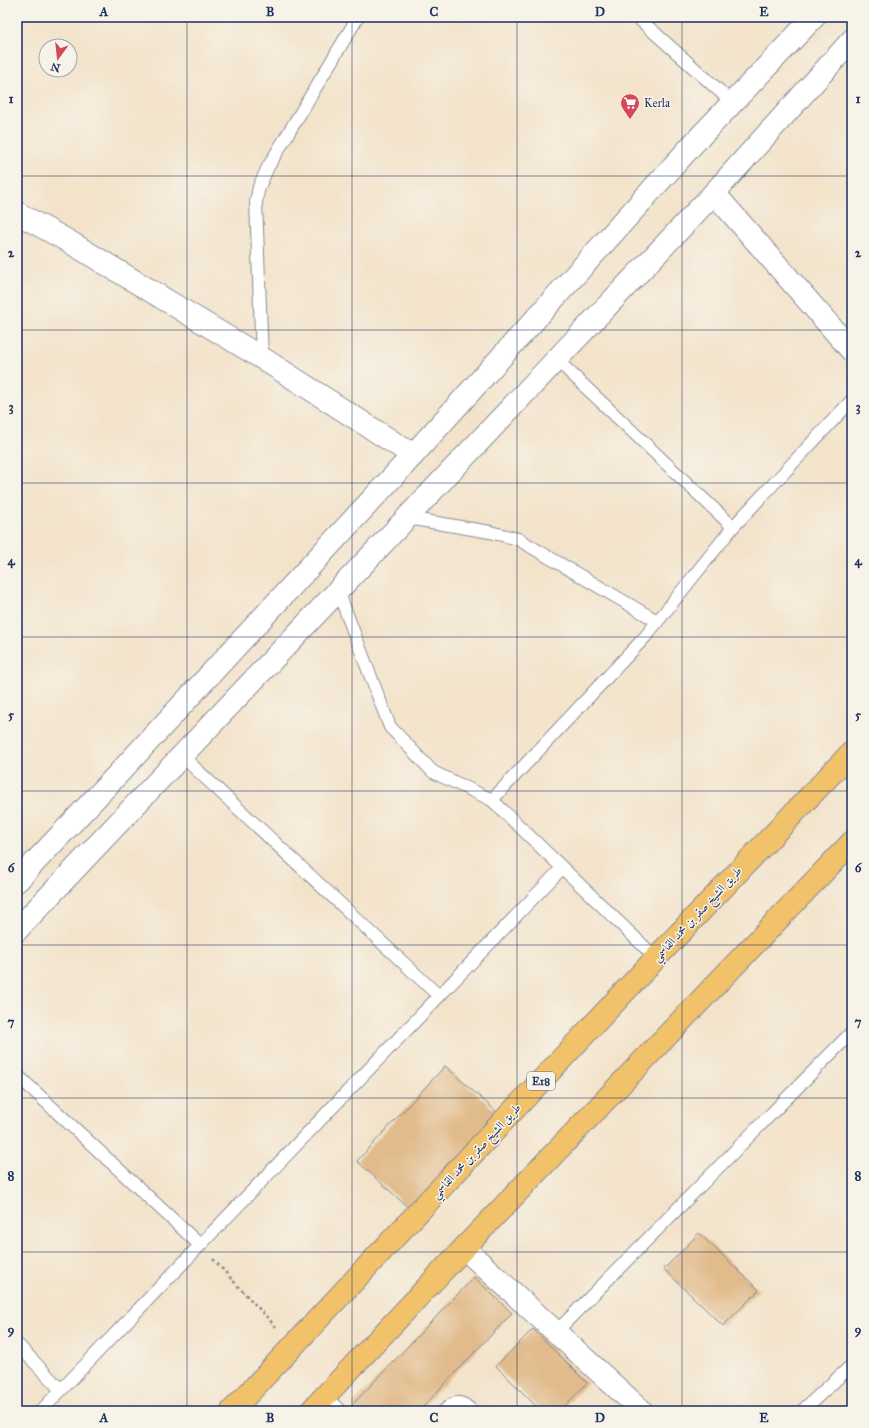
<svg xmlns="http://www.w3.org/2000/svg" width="869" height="1428" viewBox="0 0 869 1428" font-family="'IM FELL Great Primer',Amiri,serif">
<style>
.building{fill:#e1bb8c}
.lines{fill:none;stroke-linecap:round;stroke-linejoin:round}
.lane-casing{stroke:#878994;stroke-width:14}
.street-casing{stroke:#878994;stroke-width:24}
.highway-casing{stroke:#878994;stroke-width:24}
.path{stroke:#878994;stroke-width:2.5;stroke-dasharray:3 3;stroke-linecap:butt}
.lane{stroke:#fff;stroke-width:12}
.street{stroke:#fff;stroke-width:22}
.highway{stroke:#f2c26a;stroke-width:22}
.grid{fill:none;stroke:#1b2f5e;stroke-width:1;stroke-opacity:0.55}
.labels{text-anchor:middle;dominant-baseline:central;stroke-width:3;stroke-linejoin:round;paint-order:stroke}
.shield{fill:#f7f3e8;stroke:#5d6a87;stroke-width:1}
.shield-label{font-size:11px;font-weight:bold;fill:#1b2f5e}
.poi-label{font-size:12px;fill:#1b2f5e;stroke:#f7f3e8;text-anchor:start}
.street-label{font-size:12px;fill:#1b2f5e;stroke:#f7f3e8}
.neatline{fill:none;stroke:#1b2f5e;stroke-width:1.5}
.grid-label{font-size:13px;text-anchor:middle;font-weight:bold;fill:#1b2f5e}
</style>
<rect width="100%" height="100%" fill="#f7f3e8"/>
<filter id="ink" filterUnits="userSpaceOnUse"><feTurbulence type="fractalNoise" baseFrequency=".025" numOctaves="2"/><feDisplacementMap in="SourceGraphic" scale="8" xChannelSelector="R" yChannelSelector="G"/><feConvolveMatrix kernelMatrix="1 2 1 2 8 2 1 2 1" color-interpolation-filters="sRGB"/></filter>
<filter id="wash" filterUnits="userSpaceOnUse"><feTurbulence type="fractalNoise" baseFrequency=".012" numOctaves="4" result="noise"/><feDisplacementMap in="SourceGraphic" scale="16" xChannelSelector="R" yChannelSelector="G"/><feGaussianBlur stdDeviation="0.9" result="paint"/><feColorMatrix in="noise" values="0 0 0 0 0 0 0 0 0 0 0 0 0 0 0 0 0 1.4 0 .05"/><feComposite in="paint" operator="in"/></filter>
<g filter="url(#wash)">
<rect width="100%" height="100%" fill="#f3e3cb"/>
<g id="blocks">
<g class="building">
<path d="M 445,1066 L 500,1115 L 412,1211 L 357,1161 Z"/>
<path d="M 699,1233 L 759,1290 L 723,1326 L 664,1269 Z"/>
<path d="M 474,1277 L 512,1313 L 419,1411 L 358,1411 L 352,1405 Z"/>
<path d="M 533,1329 L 587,1383 L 560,1411 L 541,1411 L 496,1366 Z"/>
</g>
</g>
</g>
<g filter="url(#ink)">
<use href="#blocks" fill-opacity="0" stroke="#878994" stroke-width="1"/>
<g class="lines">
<g class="lane-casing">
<g id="lane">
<path d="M 637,17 L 733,103"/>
<path d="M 262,358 L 256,202 L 259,187 L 268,167 L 358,17"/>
<path d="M 557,360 L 733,527"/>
<path d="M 408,518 L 490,532 L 518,539 L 657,621"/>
<path d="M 338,591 L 390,727 L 433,772 L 492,800 L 656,958"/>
<path d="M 182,756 L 439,996"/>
<path d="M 492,800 L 645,637 L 733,527 L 852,400"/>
<path d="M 17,1075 L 200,1245"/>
<path d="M 556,1332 L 852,1032"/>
<path d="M 17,1344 L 61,1390"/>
<path d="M 325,1396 L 340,1411"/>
<path d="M 41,1411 L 562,868"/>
<path d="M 444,1411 C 455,1400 461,1400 472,1411"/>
<path d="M 802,1411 L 852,1365"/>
</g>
</g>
<g class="street-casing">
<g id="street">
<path d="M 714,193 L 852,351"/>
<path d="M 17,213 L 68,241 L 262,358 L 413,455"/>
<path d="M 17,881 L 119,773 L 413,455 L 694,143 L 814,17"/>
<path d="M 17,930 L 714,193 L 852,40"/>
<path d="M 464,1248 L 642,1411"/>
</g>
</g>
<g class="highway-casing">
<g id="highway">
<path d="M 232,1411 L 656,958 L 852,752"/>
<path d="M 311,1411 L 464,1248 L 852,842"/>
</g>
</g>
<path class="path" d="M 213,1259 L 276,1327"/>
<use href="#lane" class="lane"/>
<use href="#street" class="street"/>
<use href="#highway" class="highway"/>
</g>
</g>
<path class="grid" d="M 187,17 L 187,1411M 352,17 L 352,1411M 517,17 L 517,1411M 682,17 L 682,1411M 17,176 L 852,176M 17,330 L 852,330M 17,483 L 852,483M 17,637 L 852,637M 17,791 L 852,791M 17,945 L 852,945M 17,1098 L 852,1098M 17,1252 L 852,1252"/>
<defs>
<g id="supermarket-pin" transform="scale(1)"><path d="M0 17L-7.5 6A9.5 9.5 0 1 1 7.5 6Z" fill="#d1495b" stroke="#f7f3e8"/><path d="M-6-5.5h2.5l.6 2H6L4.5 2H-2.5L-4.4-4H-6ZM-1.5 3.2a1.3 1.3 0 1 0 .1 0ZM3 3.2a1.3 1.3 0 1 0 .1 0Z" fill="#fff"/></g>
</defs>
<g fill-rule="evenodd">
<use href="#supermarket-pin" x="630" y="103"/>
</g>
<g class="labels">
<rect class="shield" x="527" y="1072" width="28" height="18" rx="3"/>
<g class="shield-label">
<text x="541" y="1081">E18</text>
</g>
<g class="poi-label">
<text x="644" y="103">Kerla</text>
</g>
<g class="street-label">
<text transform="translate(697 914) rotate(-47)">طريق الشيخ صقر بن محمد القاسمي</text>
<text transform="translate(476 1151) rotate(-47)">طريق الشيخ صقر بن محمد القاسمي</text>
</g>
</g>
<rect width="869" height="1428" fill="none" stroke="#f7f3e8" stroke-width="44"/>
<g transform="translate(58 58) rotate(195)"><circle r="19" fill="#f7f3e8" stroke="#9fa5b1"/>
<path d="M0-3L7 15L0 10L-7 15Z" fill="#d1495b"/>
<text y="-6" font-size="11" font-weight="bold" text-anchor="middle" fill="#1b2f5e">N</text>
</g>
<rect x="22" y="22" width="825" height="1384" class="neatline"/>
<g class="grid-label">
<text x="104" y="16">A</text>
<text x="270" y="16">B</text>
<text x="434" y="16">C</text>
<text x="600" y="16">D</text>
<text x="764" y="16">E</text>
<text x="11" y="103">1</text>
<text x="858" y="103">1</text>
<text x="11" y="257">2</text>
<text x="858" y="257">2</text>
<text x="11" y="411">3</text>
<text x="858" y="411">3</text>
<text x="11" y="565">4</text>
<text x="858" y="565">4</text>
<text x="11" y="719">5</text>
<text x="858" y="719">5</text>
<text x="11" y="872">6</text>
<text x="858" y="872">6</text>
<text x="11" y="1026">7</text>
<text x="858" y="1026">7</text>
<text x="11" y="1180">8</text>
<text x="858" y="1180">8</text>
<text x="11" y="1334">9</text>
<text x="858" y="1334">9</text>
<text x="104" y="1422">A</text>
<text x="270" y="1422">B</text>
<text x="434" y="1422">C</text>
<text x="600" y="1422">D</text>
<text x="764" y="1422">E</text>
</g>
</svg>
